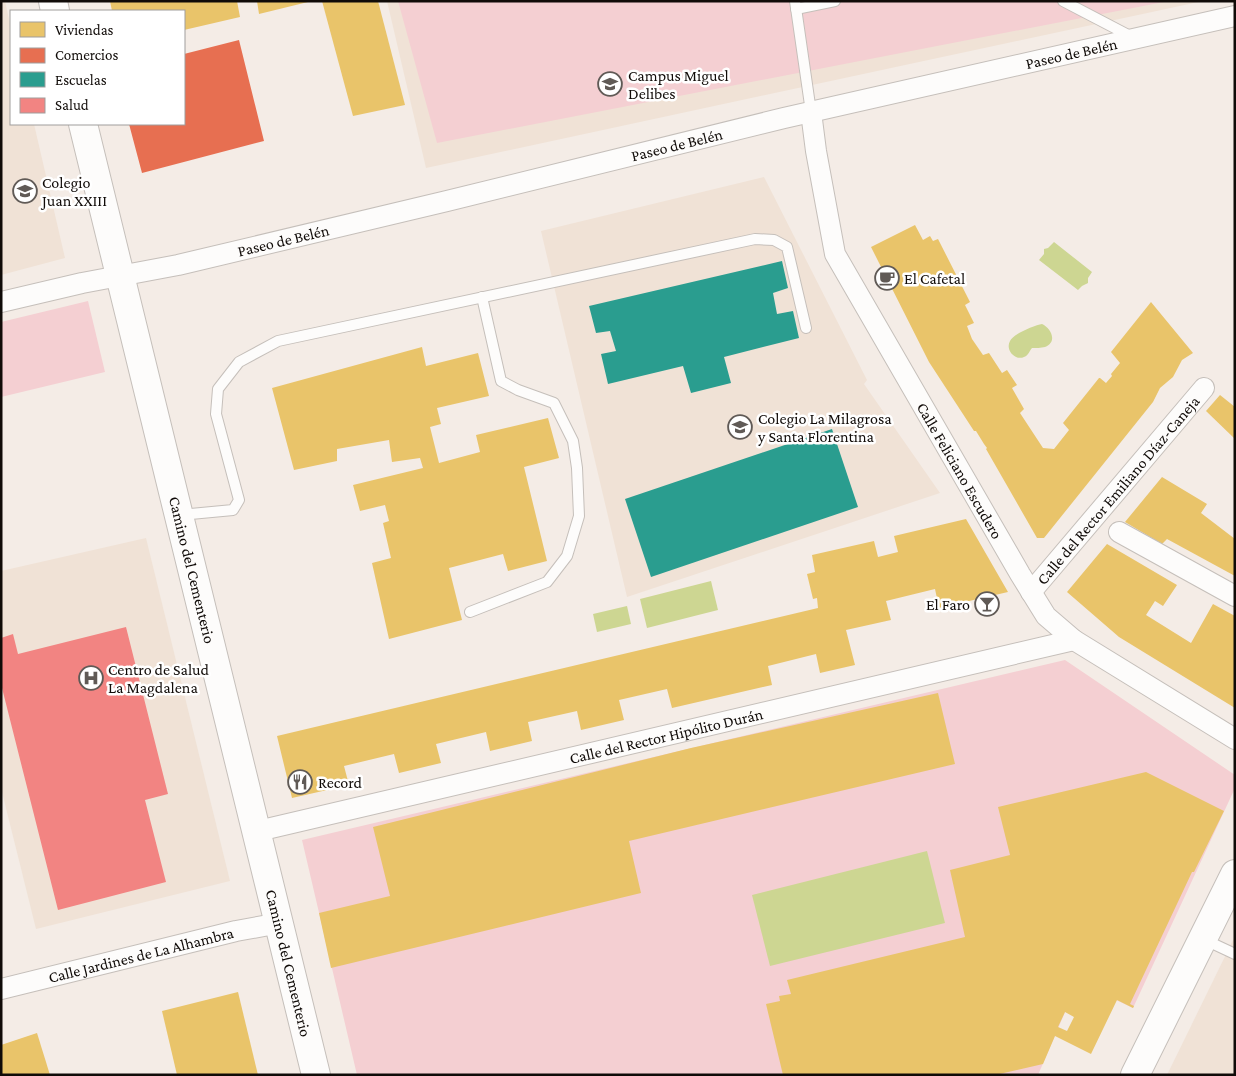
<svg xmlns="http://www.w3.org/2000/svg" width="1236" height="1076" viewBox="0 0 1236 1076" font-family="'Crimson Pro',serif">
<style>
.built{fill:#f0e2d6}
.green{fill:#f4cfd2}
.water{fill:#cdd692}
.homes{fill:#e9c46a;fill-rule:evenodd}
.shops{fill:#e76f51}
.schools{fill:#2a9d8f}
.health{fill:#f28482}
.lines{fill:none;stroke-linecap:round;stroke-linejoin:round}
.lane-casing{stroke:#c5bfba;stroke-width:12}
.street-casing{stroke:#c5bfba;stroke-width:22}
.secondary-casing{stroke:#c5bfba;stroke-width:30}
.lane{stroke:#fdfcfb;stroke-width:10}
.street{stroke:#fdfcfb;stroke-width:20}
.secondary{stroke:#fdfcfb;stroke-width:28}
.labels{text-anchor:middle;dominant-baseline:central;stroke-width:5;stroke-linejoin:round;paint-order:stroke}
.street-label{font-size:16px;fill:#100b08;stroke:#fff}
.poi-label{font-size:16px;fill:#100b08;stroke:#fff;text-anchor:start}
</style>
<rect width="100%" height="100%" fill="#f4ece6"/>
<g class="built">
<path d="M 1,1 L 5,1 L 11,28 L 11,124 L 34,124 L 65,258 L 1,275 Z"/>
<path d="M 387,1 L 1203,1 L 426,168 Z"/>
<path d="M 764,177 L 867,380 L 864,384 L 940,493 L 627,597 L 541,231 Z"/>
<path d="M 146,538 L 230,881 L 36,929 L 1,788 L 1,571 Z"/>
<path d="M 1235,936 L 1235,1075 L 1167,1075 Z"/>
</g>
<g class="green">
<path d="M 398,1 L 1169,1 L 437,143 Z"/>
<path d="M 88,301 L 105,372 L 1,397 L 1,322 Z"/>
<path d="M 1065,660 L 1235,775 L 1235,788 L 1133,1008 L 1078,982 L 1038,1075 L 357,1075 L 302,840 Z"/>
</g>
<g class="water">
<path d="M 1054,242 L 1092,272 L 1088,278 L 1088,283 L 1082,286 L 1078,290 L 1039,260 L 1044,254 L 1044,249 L 1048,248 Z"/>
<path d="M 1042,324 C 1051,328 1058,342 1045,347 C 1041,348 1036,348 1032,348 C 1029,351 1029,355 1024,357 C 1015,361 1005,350 1010,341 C 1013,334 1035,325 1042,324 Z"/>
<path d="M 711,581 L 718,610 L 647,628 L 640,599 Z"/>
<path d="M 627,606 L 631,624 L 597,632 L 593,614 Z"/>
<path d="M 927,851 L 945,923 L 770,966 L 752,895 Z"/>
</g>
<g class="homes">
<path d="M 110,1 L 237,1 L 240,17 L 184,30 L 184,11 L 112,11 Z"/>
<path d="M 257,1 L 308,1 L 308,2 L 259,14 Z"/>
<path d="M 322,1 L 378,1 L 405,105 L 353,116 Z"/>
<path d="M 915,225 L 923,240 L 930,236 L 933,241 L 938,239 L 970,302 L 965,305 L 974,323 L 967,326 L 972,339 L 983,355 L 989,353 L 1002,373 L 1007,370 L 1017,385 L 1012,388 L 1024,409 L 1020,413 L 1043,448 L 1054,449 L 1069,430 L 1063,423 L 1099,378 L 1100,378 L 1106,383 L 1112,376 L 1111,374 L 1120,363 L 1111,352 L 1151,302 L 1193,353 L 1182,360 L 1173,377 L 1160,388 L 1153,402 L 1044,538 L 1037,538 L 986,449 L 987,448 L 984,444 L 976,431 L 974,431 L 929,362 L 871,247 Z"/>
<path d="M 422,347 L 426,366 L 478,353 L 489,396 L 437,408 L 441,424 L 430,427 L 439,463 L 480,452 L 476,435 L 548,418 L 559,458 L 524,467 L 547,561 L 508,571 L 503,554 L 449,568 L 462,620 L 389,639 L 372,563 L 391,558 L 383,523 L 389,521 L 385,505 L 360,511 L 353,485 L 423,468 L 420,458 L 392,462 L 389,440 L 337,449 L 337,461 L 294,470 L 272,388 Z"/>
<path d="M 1220,395 L 1235,407 L 1235,439 L 1206,411 Z"/>
<path d="M 1162,477 L 1207,504 L 1201,513 L 1235,539 L 1235,576 L 1167,539 L 1162,544 L 1125,522 Z"/>
<path d="M 966,519 L 1008,592 L 939,608 L 935,589 L 886,601 L 891,620 L 846,630 L 855,665 L 820,673 L 816,654 L 768,666 L 772,685 L 672,708 L 667,689 L 619,700 L 624,720 L 581,730 L 577,711 L 528,722 L 532,741 L 490,751 L 486,732 L 436,744 L 441,763 L 399,773 L 394,754 L 344,766 L 349,785 L 292,798 L 277,736 L 818,608 L 817,598 L 813,599 L 807,574 L 815,572 L 812,555 L 874,541 L 878,557 L 898,552 L 894,536 Z"/>
<path d="M 1107,544 L 1177,585 L 1163,606 L 1155,601 L 1146,615 L 1191,643 L 1213,604 L 1235,616 L 1235,708 L 1119,637 L 1067,592 Z"/>
<path d="M 938,693 L 955,764 L 629,841 L 641,893 L 331,968 L 319,913 L 390,896 L 373,827 L 691,748 Z"/>
<path d="M 1146,772 L 1224,811 L 1194,872 L 1192,872 L 1130,1004 L 1134,1006 L 1133,1008 L 1117,1000 L 1091,1054 L 1055,1036 L 1043,1064 L 995,1075 L 783,1075 L 766,1004 L 780,1001 L 779,996 L 791,994 L 787,980 L 965,937 L 950,870 L 1010,855 L 998,807 ZM 1065,1012 L 1074,1017 L 1067,1031 L 1058,1027 Z"/>
<path d="M 238,992 L 258,1075 L 177,1075 L 162,1011 Z"/>
<path d="M 37,1033 L 50,1075 L 1,1075 L 1,1045 Z"/>
</g>
<path class="shops" d="M 239,40 L 264,141 L 142,173 L 129,124 L 184,124 L 184,54 Z"/>
<g class="schools">
<path d="M 782,261 L 788,288 L 773,293 L 777,314 L 793,311 L 799,338 L 724,357 L 731,383 L 691,393 L 683,366 L 608,384 L 601,354 L 616,351 L 610,331 L 596,333 L 589,306 Z"/>
<path d="M 832,429 L 858,507 L 651,577 L 625,499 Z"/>
</g>
<path class="health" d="M 126,627 L 168,794 L 145,800 L 166,882 L 58,910 L 1,684 L 1,638 L 13,634 L 18,654 Z"/>
<g class="lines">
<g class="lane-casing">
<g id="lane">
<path d="M 795,1 L 811,112"/>
<path d="M 1063,1 L 1132,37"/>
<path d="M 796,9 L 835,1"/>
<path d="M 180,515 L 233,510 L 239,500 L 216,414 L 218,389 L 239,362 L 278,341 L 755,239 L 774,240 L 787,247 L 806,328"/>
<path d="M 470,612 L 547,582 L 567,556 L 579,516 L 577,468 L 573,441 L 554,403 L 518,390 L 501,381 L 482,297"/>
<path d="M 1203,939 L 1235,954"/>
</g>
</g>
<g class="street-casing">
<g id="street">
<path id="s1" d="M 811,112 L 816,151 L 835,254 L 1020,574 L 1046,616 L 1074,640 L 1235,739"/>
<path id="s2" d="M 1,302 L 82,283 L 178,265 L 447,201 L 784,118 L 1235,16"/>
<path d="M 1119,532 L 1235,596"/>
<path id="s3" d="M 1031,592 L 1204,388"/>
<path id="s4" d="M 258,831 L 1074,640"/>
<path id="s5" d="M 1,989 L 236,931 L 280,923"/>
</g>
</g>
<g class="secondary-casing">
<g id="secondary">
<path d="M 53,1 L 55,11"/>
<path id="s6" d="M 83,124 C 160,441 240,757 316,1075"/>
<path d="M 1135,1075 L 1235,874"/>
</g>
</g>
<use href="#lane" class="lane"/>
<use href="#street" class="street"/>
<use href="#secondary" class="secondary"/>
</g>
<defs>
<g id="university-ring" transform="scale(1.25)"><circle r="9.5" fill="#fff" stroke="#605a56" stroke-width="1.5"/><path d="M0-5L7-2L0 1L-7-2ZM-4 1L0 2.5L4 1V4Q0 6-4 4Z" fill="#605a56"/></g>
<g id="school-ring" transform="scale(1.25)"><circle r="9.5" fill="#fff" stroke="#605a56" stroke-width="1.5"/><path d="M0-5L7-2L0 1L-7-2ZM-4 1L0 2.5L4 1V4Q0 6-4 4Z" fill="#605a56"/></g>
<g id="cafe-ring" transform="scale(1.25)"><circle r="9.5" fill="#fff" stroke="#605a56" stroke-width="1.5"/><path d="M-5.5-4.5H6V0H3Q3 3.5 0 3.5H-2.5Q-5.5 3.5-5.5 0ZM3-3.2v2h1.7v-2ZM-6 4.5H4V6H-6Z" fill="#605a56"/></g>
<g id="bar-ring" transform="scale(1.25)"><circle r="9.5" fill="#fff" stroke="#605a56" stroke-width="1.5"/><path d="M-6-5H6L.8 .8V4.5H3.5V6h-7V4.5H-.8V.8Z" fill="#605a56"/></g>
<g id="hospital-ring" transform="scale(1.25)"><circle r="9.5" fill="#fff" stroke="#605a56" stroke-width="1.5"/><path d="M-5-5h3v3.5h4V-5h3V5h-3V1.5h-4V5h-3Z" fill="#605a56"/></g>
<g id="restaurant-ring" transform="scale(1.25)"><circle r="9.5" fill="#fff" stroke="#605a56" stroke-width="1.5"/><path d="M-5-6h1v4h1v-4h1v4h1v-4h1v5L-1.5 .5V6h-2V.5L-5-1ZM5-6V6H3V1.5H1.5Q1.5-4 5-6Z" fill="#605a56"/></g>
</defs>
<g fill-rule="evenodd">
<use href="#university-ring" x="610" y="84"/>
<use href="#school-ring" x="25" y="191"/>
<use href="#cafe-ring" x="887" y="278"/>
<use href="#school-ring" x="740" y="427"/>
<use href="#bar-ring" x="987" y="604"/>
<use href="#hospital-ring" x="91" y="678"/>
<use href="#restaurant-ring" x="300" y="782"/>
</g>
<g class="labels">
<g class="street-label">
<text stroke="none"><textPath href="#s2" startOffset="1099">Paseo de Belén</textPath></text>
<text stroke="none"><textPath href="#s2" startOffset="694">Paseo de Belén</textPath></text>
<text stroke="none"><textPath href="#s2" startOffset="289">Paseo de Belén</textPath></text>
<text stroke="none"><textPath href="#s1" startOffset="394">Calle Feliciano Escudero</textPath></text>
<text stroke="none"><textPath href="#s3" startOffset="134">Calle del Rector Emiliano Díaz-Caneja</textPath></text>
<text stroke="none"><textPath href="#s6" startOffset="459">Camino del Cementerio</textPath></text>
<text stroke="none"><textPath href="#s4" startOffset="419">Calle del Rector Hipólito Durán</textPath></text>
<text stroke="none"><textPath href="#s5" startOffset="144">Calle Jardines de La Alhambra</textPath></text>
<text stroke="none"><textPath href="#s6" startOffset="864">Camino del Cementerio</textPath></text>
</g>
<g class="poi-label">
<text x="628" y="75">Campus Miguel<tspan x="628" dy="18">Delibes</tspan></text>
<text x="42" y="182">Colegio<tspan x="42" dy="18">Juan XXIII</tspan></text>
<text x="904" y="278">El Cafetal</text>
<text x="758" y="418">Colegio La Milagrosa<tspan x="758" dy="18">y Santa Florentina</tspan></text>
<text x="970" y="604" text-anchor="end">El Faro</text>
<text x="108" y="669">Centro de Salud<tspan x="108" dy="18">La Magdalena</tspan></text>
<text x="318" y="782">Record</text>
</g>
</g>
<rect width="1236" height="1076" fill="none" stroke="#100b08" stroke-width="5"/>
<rect x="10" y="10" width="175" height="115" fill="#ffffff" stroke="#9f9d9c"/>
<rect x="20" y="22" width="25" height="15" fill="#e9c46a" stroke="#9f9d9c"/>
<text x="55" y="35" font-size="15" fill="#100b08">Viviendas</text>
<rect x="20" y="48" width="25" height="15" fill="#e76f51" stroke="#9f9d9c"/>
<text x="55" y="60" font-size="15" fill="#100b08">Comercios</text>
<rect x="20" y="72" width="25" height="15" fill="#2a9d8f" stroke="#9f9d9c"/>
<text x="55" y="85" font-size="15" fill="#100b08">Escuelas</text>
<rect x="20" y="98" width="25" height="15" fill="#f28482" stroke="#9f9d9c"/>
<text x="55" y="110" font-size="15" fill="#100b08">Salud</text>
</svg>
